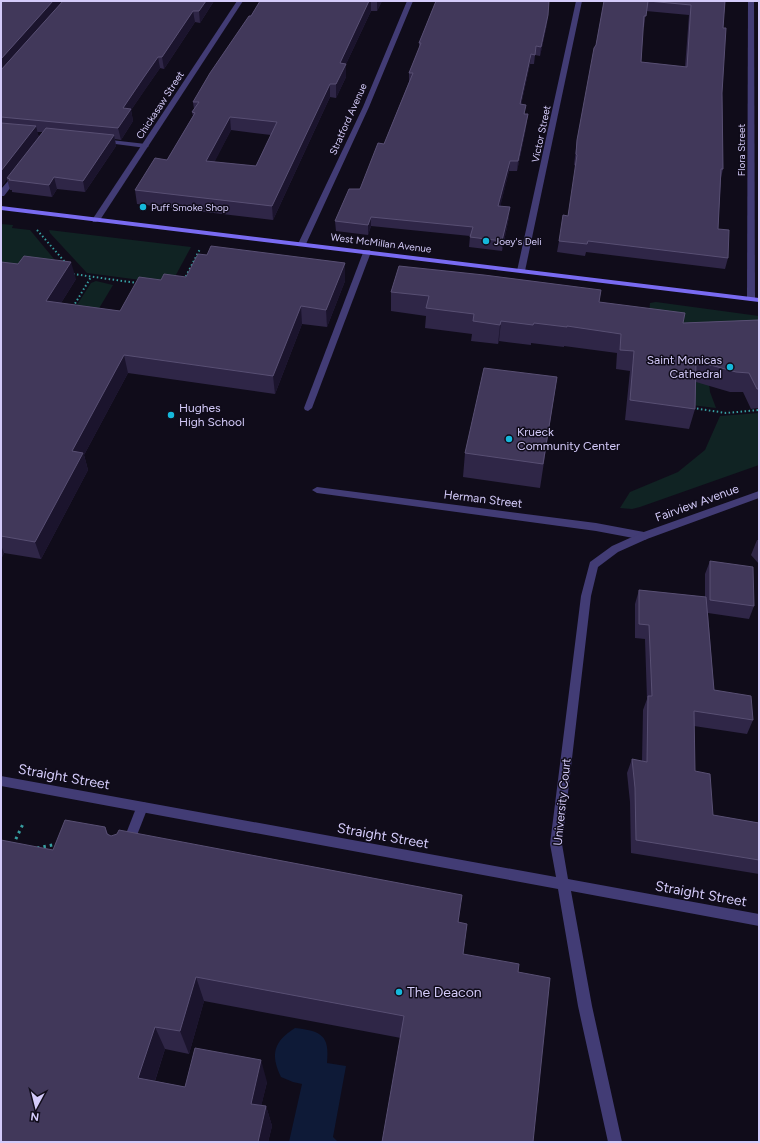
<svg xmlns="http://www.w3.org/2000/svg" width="760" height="1143" viewBox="0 0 760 1143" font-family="Figtree,sans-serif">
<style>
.green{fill:#102323}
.water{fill:#0e1a37}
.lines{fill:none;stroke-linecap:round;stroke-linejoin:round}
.path-far1{stroke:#379fa1;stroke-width:2;stroke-dasharray:1.5 2.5;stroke-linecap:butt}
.path{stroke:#379fa1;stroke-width:3;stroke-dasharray:2.5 4;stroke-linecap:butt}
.lane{fill:#423c75;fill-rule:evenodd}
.street{fill:#423c75;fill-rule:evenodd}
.secondary{fill:#796bf1;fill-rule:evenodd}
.wall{fill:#2f2647;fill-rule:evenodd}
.shaded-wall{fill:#1b142d}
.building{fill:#41385a;stroke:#584f73;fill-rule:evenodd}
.poi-dot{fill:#15b8db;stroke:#100c1a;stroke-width:1.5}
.labels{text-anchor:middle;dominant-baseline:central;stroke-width:3;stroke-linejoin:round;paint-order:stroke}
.far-street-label{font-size:10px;fill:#d4cbfa;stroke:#100c1a}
.far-poi-label{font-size:10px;fill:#d4cbfa;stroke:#100c1a;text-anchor:start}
.poi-label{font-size:12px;fill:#d4cbfa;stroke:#100c1a;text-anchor:start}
.street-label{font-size:12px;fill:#d4cbfa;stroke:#100c1a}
.near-street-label{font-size:14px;fill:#d4cbfa;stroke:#100c1a}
.near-poi-label{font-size:14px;fill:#d4cbfa;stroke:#100c1a;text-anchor:start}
</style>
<rect width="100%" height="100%" fill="#100c1a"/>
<g class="green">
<path d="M 1,224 L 13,225 L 12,228 L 30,230 L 59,265 L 49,268 L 1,262 Z"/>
<path d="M 49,230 L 191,247 L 171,284 L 87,273 L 50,233 Z"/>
<path d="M 96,281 L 113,285 L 98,310 L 75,308 L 91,283 Z"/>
<path d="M 656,302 L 759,316 L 759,336 L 648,324 L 650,303 Z"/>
<path d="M 640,368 L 709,383 L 710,392 L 716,408 L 666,402 Z"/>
<path d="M 759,413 L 759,465 L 640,507 L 632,509 L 620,508 L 630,492 L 678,472 L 705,450 L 720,416 Z"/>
</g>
<path class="water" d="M 295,1028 C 321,1031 330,1035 327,1063 L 346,1066 L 333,1137 L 338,1142 L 289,1142 L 302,1084 L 293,1082 L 281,1077 C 270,1054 274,1041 295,1028 Z"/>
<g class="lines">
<g class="path-far1">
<path d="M 37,230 L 65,262"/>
<path d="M 73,274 L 137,283"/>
<path d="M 184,280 L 200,249"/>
<path d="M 73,307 L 91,277"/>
<path d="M 693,408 L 726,413 L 759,410"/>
</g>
<g class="path">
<path d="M 13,845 L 23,824"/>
<path d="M 37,848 L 57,844"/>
</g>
<g class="lane">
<path d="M 102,139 L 146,144 L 149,146 L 146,148 L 100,142 L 100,140 Z"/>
<path d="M 17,172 L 21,174 L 4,196 L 1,196 L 1,189 L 15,173 Z"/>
<path d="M 364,250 L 370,250 L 371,252 L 312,408 L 308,411 L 305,410 L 304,408 Z"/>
<path d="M 317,487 L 596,523 L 644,532 L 647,533 L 649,536 L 647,539 L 644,540 L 596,531 L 317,493 L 312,490 Z"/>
<path d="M 142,802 L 146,803 L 148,807 L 132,848 L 128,850 L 124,848 L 122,844 L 138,803 Z"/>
</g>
<g class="street">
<path d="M 237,1 L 243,1 L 100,220 L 96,222 L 93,222 L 92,220 Z"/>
<path d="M 407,1 L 413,1 L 369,107 L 306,244 L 305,246 L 299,246 L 298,244 L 363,107 Z"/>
<path d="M 576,1 L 582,1 L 525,271 L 521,273 L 517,271 Z"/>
<path d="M 748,1 L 754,1 L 755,299 L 751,301 L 747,299 Z"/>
<path d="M 759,491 L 759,498 L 647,539 L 618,552 L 598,567 L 591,596 L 562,844 L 568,879 L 759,914 L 759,926 L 571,891 L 592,1006 L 622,1142 L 608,1142 L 578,1006 L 558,889 L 1,786 L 1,776 L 556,877 L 550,844 L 581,596 L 590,562 L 612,546 L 641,533 Z"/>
</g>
<path class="secondary" d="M 1,206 L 759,298 L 759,302 L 1,210 Z"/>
</g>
<g class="wall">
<path d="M 1,1 L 214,1 L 200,23 L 195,22 L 164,69 L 160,68 L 146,88 L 131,110 L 133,121 L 121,140 L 115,139 L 116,146 L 85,192 L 57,189 L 52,197 L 12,192 L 12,190 L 10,190 L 7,179 L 1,187 ZM 37,132 L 43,132 L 39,137 Z"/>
<path d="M 260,1 L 382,1 L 377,11 L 371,11 L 346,64 L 346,77 L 336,98 L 330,97 L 273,220 L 137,204 L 135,190 L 167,160 L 193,116 L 192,112 L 194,109 L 193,102 L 251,16 ZM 231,130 L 271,135 L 256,166 L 214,162 Z"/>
<path d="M 436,1 L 549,1 L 548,6 L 547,24 L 540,56 L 535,55 L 534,64 L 530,64 L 521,105 L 525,114 L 528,114 L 525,133 L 517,171 L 509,171 L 500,206 L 509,217 L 502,251 L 469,247 L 470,236 L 371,226 L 368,235 L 336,231 L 335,221 L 360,189 L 384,144 L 409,82 L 409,73 L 419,48 L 419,43 Z"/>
<path d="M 604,1 L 725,1 L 723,28 L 722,93 L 723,169 L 721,178 L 718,229 L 728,258 L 725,269 L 586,252 L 585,256 L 557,252 L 559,241 L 568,216 L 576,166 L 574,165 L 577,140 L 596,45 ZM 646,11 L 689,15 L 685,67 L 641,62 L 643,27 L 644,27 Z"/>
<path d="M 207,255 L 345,263 L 345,281 L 327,327 L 302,324 L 275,394 L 128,373 L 84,455 L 88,470 L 41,559 L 4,553 L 1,559 L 1,262 L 76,279 L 61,303 L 120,311 L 161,280 L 186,277 Z"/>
<path d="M 391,292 L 599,302 L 683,323 L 759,320 L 759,408 L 751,409 L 743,392 L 730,392 L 696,382 L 695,409 L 689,429 L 625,420 L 630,371 L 616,369 L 617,353 L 564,346 L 564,347 L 531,343 L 531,345 L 499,341 L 498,344 L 471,341 L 472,334 L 425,328 L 426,316 L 391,311 Z"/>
<path d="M 557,377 L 540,488 L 463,477 L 465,453 Z"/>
<path d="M 757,540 L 759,540 L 759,564 L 751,555 Z"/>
<path d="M 710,561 L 754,606 L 749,619 L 708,613 L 714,690 L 753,720 L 747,734 L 694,726 L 695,771 L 713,815 L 759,823 L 759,874 L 631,853 L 630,802 L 627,773 L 632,759 L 642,761 L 643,710 L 647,699 L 645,639 L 635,638 L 635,604 L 639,590 L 705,597 L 705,574 Z"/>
<path d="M 105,827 L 108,834 L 111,836 L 462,895 L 401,1038 L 204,1001 L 189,1054 L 165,1049 L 155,1081 L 185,1087 L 267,1082 L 261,1106 L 266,1106 L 272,1126 L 268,1142 L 1,1142 L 53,850 Z"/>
</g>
<g class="shaded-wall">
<path d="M 53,1 L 65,1 L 1,74 L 1,59 Z"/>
<path d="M 206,1 L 214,1 L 200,23 L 199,11 Z"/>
<path d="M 369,1 L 371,1 L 371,11 L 346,64 L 346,77 L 336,98 L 336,84 L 340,63 Z"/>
<path d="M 377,1 L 382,1 L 377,11 Z"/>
<path d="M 193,11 L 195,22 L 164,69 L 162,57 Z"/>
<path d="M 548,15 L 547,24 L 540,56 L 541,47 Z"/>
<path d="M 531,54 L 530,64 L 519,114 L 520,104 Z"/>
<path d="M 158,57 L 160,68 L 131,110 L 133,121 L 121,140 L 118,128 L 123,108 Z"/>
<path d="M 330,84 L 330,97 L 273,220 L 272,206 Z"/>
<path d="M 528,114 L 525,133 L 517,171 L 518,161 Z"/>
<path d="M 230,117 L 231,130 L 208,175 L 206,161 Z"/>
<path d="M 36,126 L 39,138 L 1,187 L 1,171 Z"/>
<path d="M 114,135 L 116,146 L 85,192 L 83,181 Z"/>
<path d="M 510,161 L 509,171 L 498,216 L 498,206 Z"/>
<path d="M 54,177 L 57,189 L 52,197 L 49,185 Z"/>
<path d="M 510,207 L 509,217 L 502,251 L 502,241 Z"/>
<path d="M 371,217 L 371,226 L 368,235 L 368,225 Z"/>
<path d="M 71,262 L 76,279 L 51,319 L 46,301 Z"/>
<path d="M 345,263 L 345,281 L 327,327 L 326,310 Z"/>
<path d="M 301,306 L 302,324 L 275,394 L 273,376 Z"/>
<path d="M 501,321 L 499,341 L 498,344 L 500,325 Z"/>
<path d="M 124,355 L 128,373 L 84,455 L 88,470 L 41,559 L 35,542 L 72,451 Z"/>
<path d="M 1,545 L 4,553 L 1,559 Z"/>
<path d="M 462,895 L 459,921 L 454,948 L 458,922 Z"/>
<path d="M 196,977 L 204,1001 L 189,1054 L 180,1031 Z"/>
<path d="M 155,1027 L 165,1049 L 149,1099 L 138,1078 Z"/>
<path d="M 261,1060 L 267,1082 L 257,1123 L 251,1104 Z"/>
<path d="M 266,1106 L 272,1126 L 268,1142 L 258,1142 Z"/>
</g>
<g class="building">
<path d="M 1,1 L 53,1 L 1,59 Z"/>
<path d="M 63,1 L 206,1 L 199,11 L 193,11 L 162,57 L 158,57 L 144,77 L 123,108 L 131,109 L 118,128 L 1,117 L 1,70 Z"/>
<path d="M 260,1 L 369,1 L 340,63 L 346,64 L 336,84 L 330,84 L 272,206 L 135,190 L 155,158 L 167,160 L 195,113 L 192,112 L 199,102 L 193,102 L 210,73 L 249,16 L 251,16 ZM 230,117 L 277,122 L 256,166 L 206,161 Z"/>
<path d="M 436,1 L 549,1 L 548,15 L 541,47 L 536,46 L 535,55 L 531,54 L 520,104 L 526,105 L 524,114 L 528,114 L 518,161 L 510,161 L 498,206 L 510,207 L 502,241 L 470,237 L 473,227 L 371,217 L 368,225 L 335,221 L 349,189 L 360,189 L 378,143 L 384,144 L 413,73 L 409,73 L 421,43 L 419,43 Z"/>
<path d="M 604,1 L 725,1 L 723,28 L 726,28 L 722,93 L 723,169 L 721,169 L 718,229 L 729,230 L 728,258 L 588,241 L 587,244 L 559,241 L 563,215 L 568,216 L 577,155 L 576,154 L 577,140 L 594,48 L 596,45 ZM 648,1 L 691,5 L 687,67 L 641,62 L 644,16 L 646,16 Z"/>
<path d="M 1,123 L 36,126 L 1,171 Z"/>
<path d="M 46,128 L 114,135 L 83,181 L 54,177 L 49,185 L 9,180 L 10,179 L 7,178 Z"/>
<path d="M 211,246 L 345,263 L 326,310 L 301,306 L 273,376 L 124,355 L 72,451 L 83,453 L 35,542 L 1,536 L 1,262 L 18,264 L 24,256 L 71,262 L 46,301 L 120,311 L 139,277 L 161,280 L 164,274 L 186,277 L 198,254 L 207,255 Z"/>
<path d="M 399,266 L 484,275 L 601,290 L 599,302 L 685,313 L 683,323 L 759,320 L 759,389 L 757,389 L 749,373 L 736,372 L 696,361 L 695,409 L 630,400 L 634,351 L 620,350 L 621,334 L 567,326 L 567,327 L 534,323 L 533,325 L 501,321 L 500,325 L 473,321 L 474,314 L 426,308 L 429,296 L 391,292 Z"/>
<path d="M 484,368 L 557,377 L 543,464 L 465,453 Z"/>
<path d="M 710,561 L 753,567 L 754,606 L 710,600 Z"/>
<path d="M 639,590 L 706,597 L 714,690 L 751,696 L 753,720 L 694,711 L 695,771 L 710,774 L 713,815 L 759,823 L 759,860 L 636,840 L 635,788 L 632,759 L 647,762 L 648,696 L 652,696 L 649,625 L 639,624 Z"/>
<path d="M 65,820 L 105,827 L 107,834 L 111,836 L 117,834 L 119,830 L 462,895 L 458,922 L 467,924 L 463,954 L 519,964 L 518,972 L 550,978 L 533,1142 L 382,1142 L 404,1016 L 196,977 L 180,1031 L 155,1027 L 138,1078 L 185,1087 L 195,1048 L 261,1060 L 251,1104 L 266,1106 L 258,1142 L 1,1142 L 1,840 L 53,850 Z"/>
</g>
<g class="poi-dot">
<circle cx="143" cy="207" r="4"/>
<circle cx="486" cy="241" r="4"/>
<circle cx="730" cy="367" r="4"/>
<circle cx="171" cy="415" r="4"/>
<circle cx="509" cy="439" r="4"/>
<circle cx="399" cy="992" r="4"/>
</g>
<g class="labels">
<g class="far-street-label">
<text transform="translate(160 105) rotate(-57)">Chickasaw Street</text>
<text transform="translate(348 119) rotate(-66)">Stratford Avenue</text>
<text transform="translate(541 134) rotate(-78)">Victor Street</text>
<text transform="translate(741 150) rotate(-90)">Flora Street</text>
<text transform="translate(381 243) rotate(7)">West McMillan Avenue</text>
</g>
<g class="far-poi-label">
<text x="151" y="207">Puff Smoke Shop</text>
<text x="494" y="241">Joey's Deli</text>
</g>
<g class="poi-label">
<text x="722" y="360" text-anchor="end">Saint Monicas<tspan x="722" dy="14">Cathedral</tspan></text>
<text x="179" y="408">Hughes<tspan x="179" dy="14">High School</tspan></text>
<text x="517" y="432">Krueck<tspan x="517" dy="14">Community Center</tspan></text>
</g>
<g class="street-label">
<text transform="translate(483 499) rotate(7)">Herman Street</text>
<text transform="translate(697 503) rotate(-20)">Fairview Avenue</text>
<text transform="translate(562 802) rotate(-84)">University Court</text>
</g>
<g class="near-street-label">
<text transform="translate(64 777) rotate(10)">Straight Street</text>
<text transform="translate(383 836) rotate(10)">Straight Street</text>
<text transform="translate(701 894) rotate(10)">Straight Street</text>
</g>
<g class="near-poi-label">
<text x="407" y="992">The Deacon</text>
</g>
</g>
<rect width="760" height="1143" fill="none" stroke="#d4cbfa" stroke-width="4"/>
<g transform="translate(36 1107) rotate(187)" stroke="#100c1a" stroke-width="3" paint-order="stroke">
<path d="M0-3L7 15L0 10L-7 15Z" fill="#d4cbfa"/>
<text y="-6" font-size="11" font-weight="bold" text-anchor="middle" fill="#d4cbfa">N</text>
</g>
</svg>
